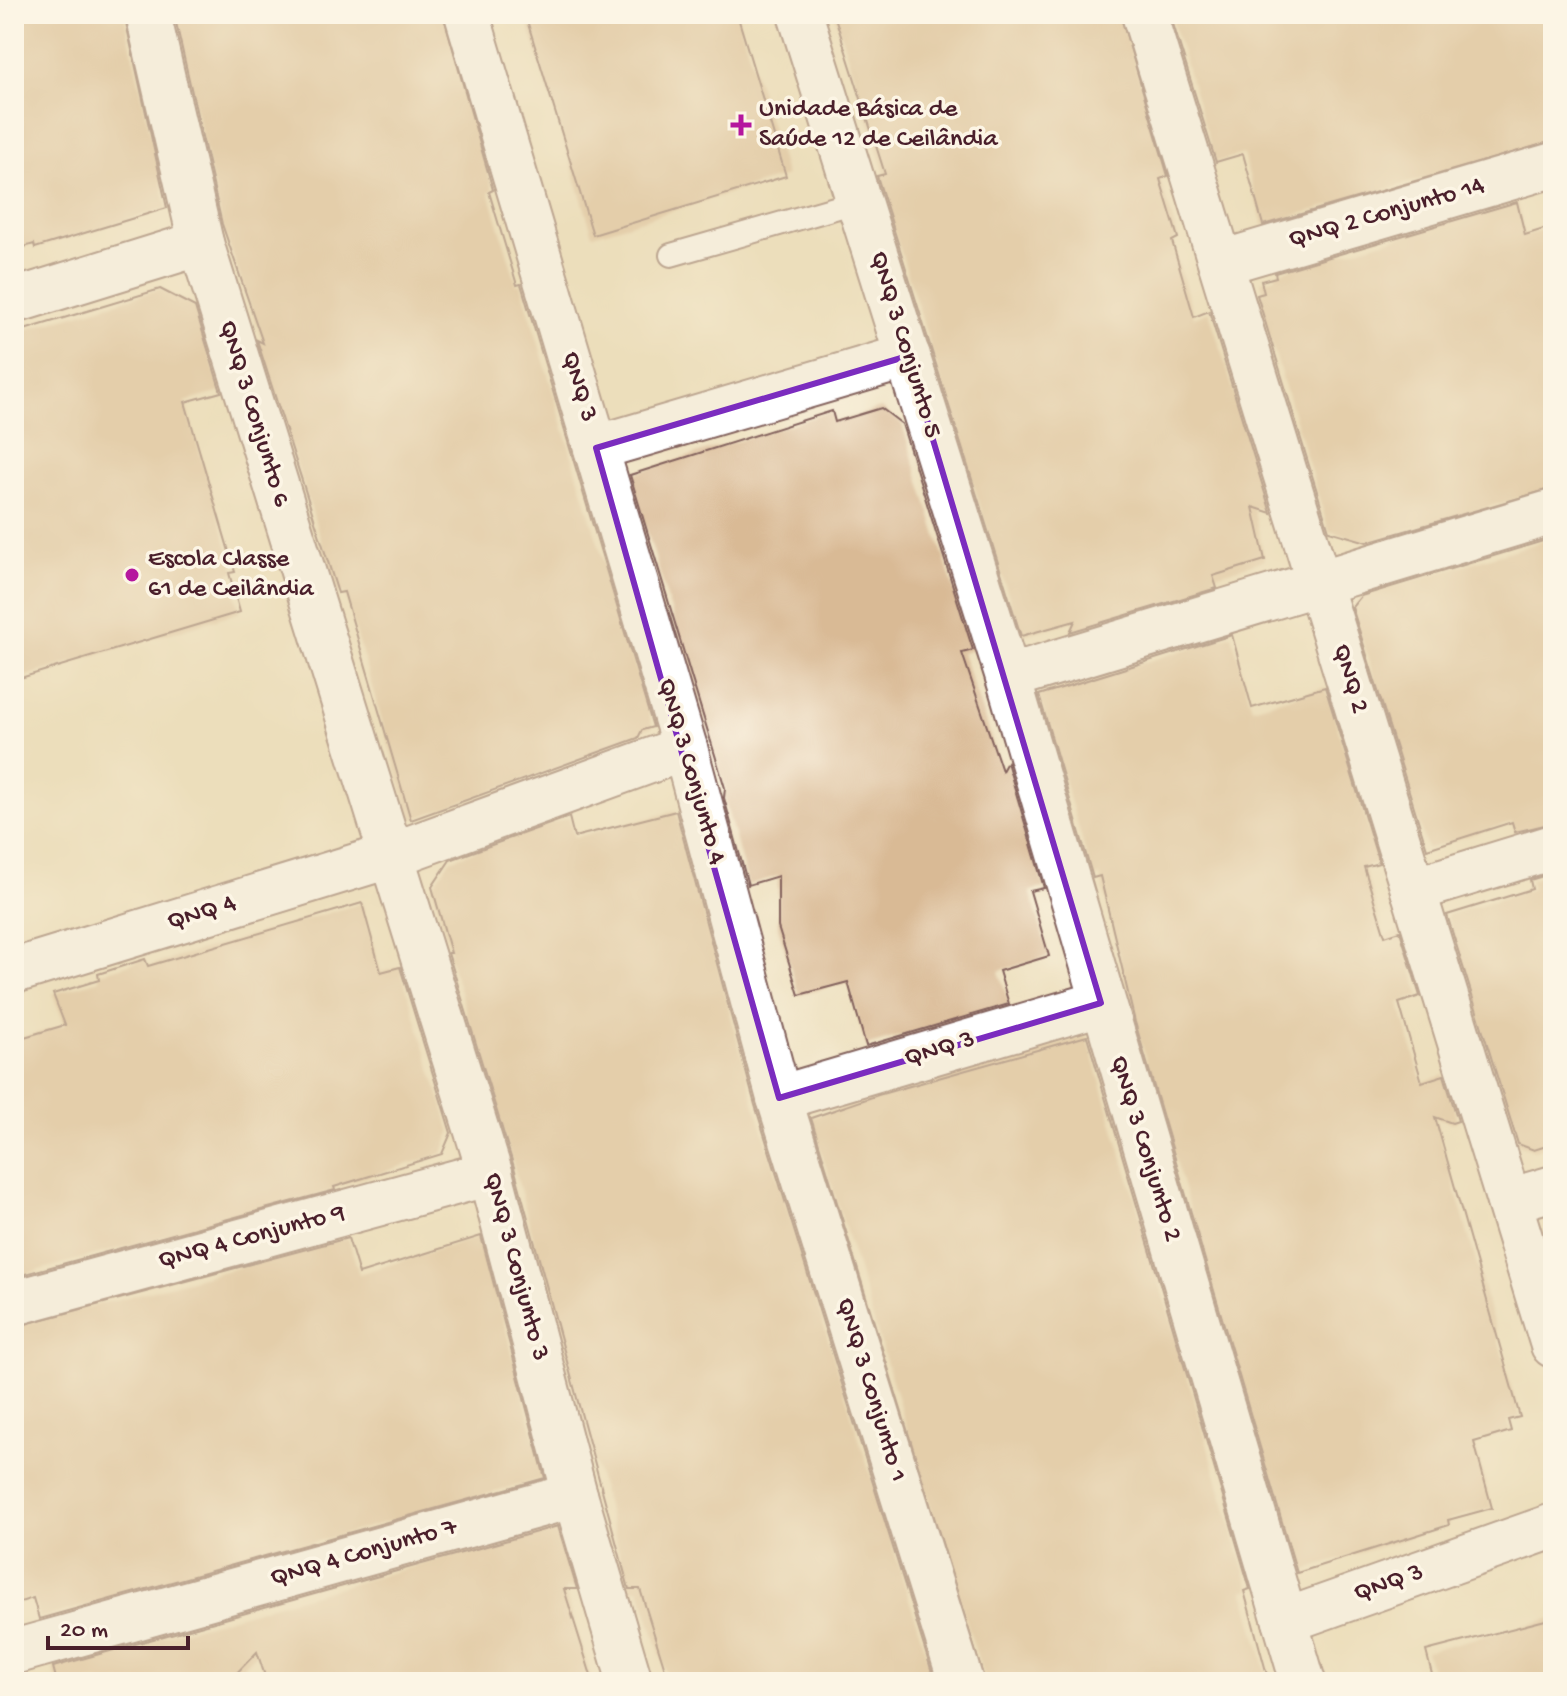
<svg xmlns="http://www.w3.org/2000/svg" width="1567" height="1696" viewBox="0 0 1567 1696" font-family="'Gochi Hand',sans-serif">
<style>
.building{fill:#d9ba95}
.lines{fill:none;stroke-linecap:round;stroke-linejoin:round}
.lane-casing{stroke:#83625d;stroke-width:26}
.street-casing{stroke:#83625d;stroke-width:48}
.lane{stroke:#fff;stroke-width:22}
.street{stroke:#fff;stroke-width:44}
.marked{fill:none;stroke:#7b2cbf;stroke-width:6;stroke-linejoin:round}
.poi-dot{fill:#b5179e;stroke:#fcf5e5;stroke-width:3}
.labels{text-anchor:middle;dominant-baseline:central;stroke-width:7;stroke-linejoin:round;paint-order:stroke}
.poi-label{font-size:26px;fill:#4a1f2b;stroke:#fcf5e5;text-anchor:start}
.street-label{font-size:26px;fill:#4a1f2b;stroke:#fcf5e5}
</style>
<rect width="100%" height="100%" fill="#fcf5e5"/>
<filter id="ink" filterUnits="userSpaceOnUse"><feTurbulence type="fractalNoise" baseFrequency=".0125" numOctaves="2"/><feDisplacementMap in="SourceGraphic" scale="16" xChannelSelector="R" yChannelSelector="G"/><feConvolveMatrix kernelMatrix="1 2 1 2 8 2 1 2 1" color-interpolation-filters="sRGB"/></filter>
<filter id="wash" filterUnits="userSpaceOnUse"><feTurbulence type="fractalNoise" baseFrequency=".006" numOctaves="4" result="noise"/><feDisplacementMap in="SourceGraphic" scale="32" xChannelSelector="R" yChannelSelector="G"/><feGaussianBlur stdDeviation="1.8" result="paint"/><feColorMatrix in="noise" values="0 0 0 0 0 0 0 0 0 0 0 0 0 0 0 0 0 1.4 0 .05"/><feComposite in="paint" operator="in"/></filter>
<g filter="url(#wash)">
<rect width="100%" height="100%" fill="#ecdebb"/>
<g id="blocks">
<g class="building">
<path d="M 14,14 L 124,14 L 167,208 L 35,248 L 34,244 L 14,250 Z"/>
<path d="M 174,14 L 443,14 L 493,190 L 489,192 L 517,285 L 521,284 L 653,727 L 642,730 L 638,738 L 411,820 L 344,592 L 338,593 L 257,340 L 263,343 L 222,224 Z"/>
<path d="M 525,14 L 737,14 L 786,176 L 593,235 Z"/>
<path d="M 834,14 L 1120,14 L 1168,176 L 1160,179 L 1178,238 L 1172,241 L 1194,317 L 1209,311 L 1271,513 L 1253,507 L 1265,560 L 1213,576 L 1217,588 L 1070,632 L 1075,621 L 1021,636 L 877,176 L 885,174 Z"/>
<path d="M 1170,14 L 1553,14 L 1553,141 L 1263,225 L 1243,154 L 1216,162 Z"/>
<path d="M 1517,202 L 1525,235 L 1553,226 L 1553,488 L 1367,542 L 1329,531 L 1257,295 L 1264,293 L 1261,281 L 1276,277 L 1275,273 Z"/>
<path d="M 160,289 L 195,307 L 221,392 L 185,402 L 235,572 L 229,573 L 240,612 L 14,680 L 14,333 Z"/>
<path d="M 881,408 L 902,424 L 973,650 L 962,653 L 1002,771 L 1007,762 L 1044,888 L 1030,891 L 1049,956 L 999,971 L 1009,1004 L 866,1046 L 848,982 L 799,995 L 778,927 L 778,876 L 748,885 L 724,798 L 725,788 L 630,475 L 832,411 L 835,422 Z"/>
<path d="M 1553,538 L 1553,823 L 1515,832 L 1512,822 L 1427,849 L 1352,607 L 1361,596 Z"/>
<path d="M 1232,635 L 1252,708 L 1325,687 L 1379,863 L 1364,867 L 1385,936 L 1400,931 L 1420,996 L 1399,1003 L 1422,1082 L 1444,1075 L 1458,1121 L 1452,1123 L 1435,1117 L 1520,1417 L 1508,1420 L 1511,1431 L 1474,1442 L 1492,1508 L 1448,1520 L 1449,1525 L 1297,1573 L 1135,1022 L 1100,876 L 1093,878 L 1039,695 Z"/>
<path d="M 676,811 L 755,1105 L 935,1682 L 669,1682 L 640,1589 L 629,1589 L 514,1167 L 448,953 L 451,953 L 432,887 L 450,860 L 569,817 L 574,837 Z"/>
<path d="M 1553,873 L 1553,1144 L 1534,1150 L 1518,1144 L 1447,915 L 1532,889 L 1530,880 Z"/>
<path d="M 362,903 L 381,972 L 400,967 L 451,1133 L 442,1154 L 334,1187 L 335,1190 L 14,1277 L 14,1040 L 65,1025 L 53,994 L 99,980 L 98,974 L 145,959 L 148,966 Z"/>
<path d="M 1087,1036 L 1250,1589 L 1244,1591 L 1269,1682 L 985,1682 L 811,1118 L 878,1095 Z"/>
<path d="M 481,1236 L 545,1478 L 39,1619 L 33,1598 L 14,1604 L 14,1327 L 348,1238 L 359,1274 Z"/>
<path d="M 558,1526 L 577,1589 L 564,1589 L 593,1682 L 285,1682 L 282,1674 L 266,1679 L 257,1652 L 228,1682 L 57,1682 L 53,1667 Z"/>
<path d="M 1553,1618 L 1553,1682 L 1434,1682 L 1426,1651 Z"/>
</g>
</g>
</g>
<g filter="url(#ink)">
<use href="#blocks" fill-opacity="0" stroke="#83625d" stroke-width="2"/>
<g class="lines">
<g class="lane-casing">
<path id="lane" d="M 671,255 L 859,201"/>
</g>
<g class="street-casing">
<g id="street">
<path d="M 148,14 L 201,243 L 490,1173 L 575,1495 L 630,1682"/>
<path d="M 467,14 L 685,748 L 779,1098 L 961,1682"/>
<path d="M 800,14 L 1008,677 L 1303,1682"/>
<path d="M 1144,14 L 1553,1345"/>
<path d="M 1221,263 L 1553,165"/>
<path d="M 14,301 L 201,243"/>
<path d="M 596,448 L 908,356"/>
<path d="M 1008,677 L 1553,512"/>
<path d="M 1413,890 L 1553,847"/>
<path d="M 14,971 L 389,856 L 685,748"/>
<path d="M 779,1098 L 1101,1003"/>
<path d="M 1509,1201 L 1553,1188"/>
<path d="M 14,1303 L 490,1173"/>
<path d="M 1285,1621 L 1553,1526"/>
<path d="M 14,1652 L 575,1495"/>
</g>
</g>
<use href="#lane" class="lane"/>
<use href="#street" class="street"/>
</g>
</g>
<path d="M0 0H1567V1696H0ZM 908,356 L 1101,1003 L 779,1098 L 596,448 Z" fill="#ecdebb" fill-opacity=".55" fill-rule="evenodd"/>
<path class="marked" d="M 908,356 L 1101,1003 L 779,1098 L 596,448 Z"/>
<g class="poi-dot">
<path d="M737 113h8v8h8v8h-8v8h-8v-8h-8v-8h8z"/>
<circle cx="132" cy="575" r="8"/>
</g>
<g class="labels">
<g class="poi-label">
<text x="759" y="110">Unidade Básica de<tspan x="759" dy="30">Saúde 12 de Ceilândia</tspan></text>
<text x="148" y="560">Escola Classe<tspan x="148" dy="30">61 de Ceilândia</tspan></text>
</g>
<g class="street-label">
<text transform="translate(1387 214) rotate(-16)">QNQ 2 Conjunto 14</text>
<text transform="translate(904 345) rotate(73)">QNQ 3 Conjunto 5</text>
<text transform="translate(578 387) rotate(73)">QNQ 3</text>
<text transform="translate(253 414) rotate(73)">QNQ 3 Conjunto 6</text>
<text transform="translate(1349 679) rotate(73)">QNQ 2</text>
<text transform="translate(690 772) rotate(74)">QNQ 3 Conjunto 4</text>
<text transform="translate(202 914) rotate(-17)">QNQ 4</text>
<text transform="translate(940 1050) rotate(-17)">QNQ 3</text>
<text transform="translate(1144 1149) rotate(73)">QNQ 3 Conjunto 2</text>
<text transform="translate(252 1238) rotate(-15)">QNQ 4 Conjunto 9</text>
<text transform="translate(515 1267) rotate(75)">QNQ 3 Conjunto 3</text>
<text transform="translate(870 1390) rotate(73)">QNQ 3 Conjunto 1</text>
<text transform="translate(364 1554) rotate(-16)">QNQ 4 Conjunto 7</text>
<text transform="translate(1389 1584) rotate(-19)">QNQ 3</text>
</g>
</g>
<rect width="1567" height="1696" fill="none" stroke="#fcf5e5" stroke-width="48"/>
<path d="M48 1636v12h140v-12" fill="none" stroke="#4a1f2b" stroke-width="4"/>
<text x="60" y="1636" font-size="24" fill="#4a1f2b" stroke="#fcf5e5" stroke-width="6" paint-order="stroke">20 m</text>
</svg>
